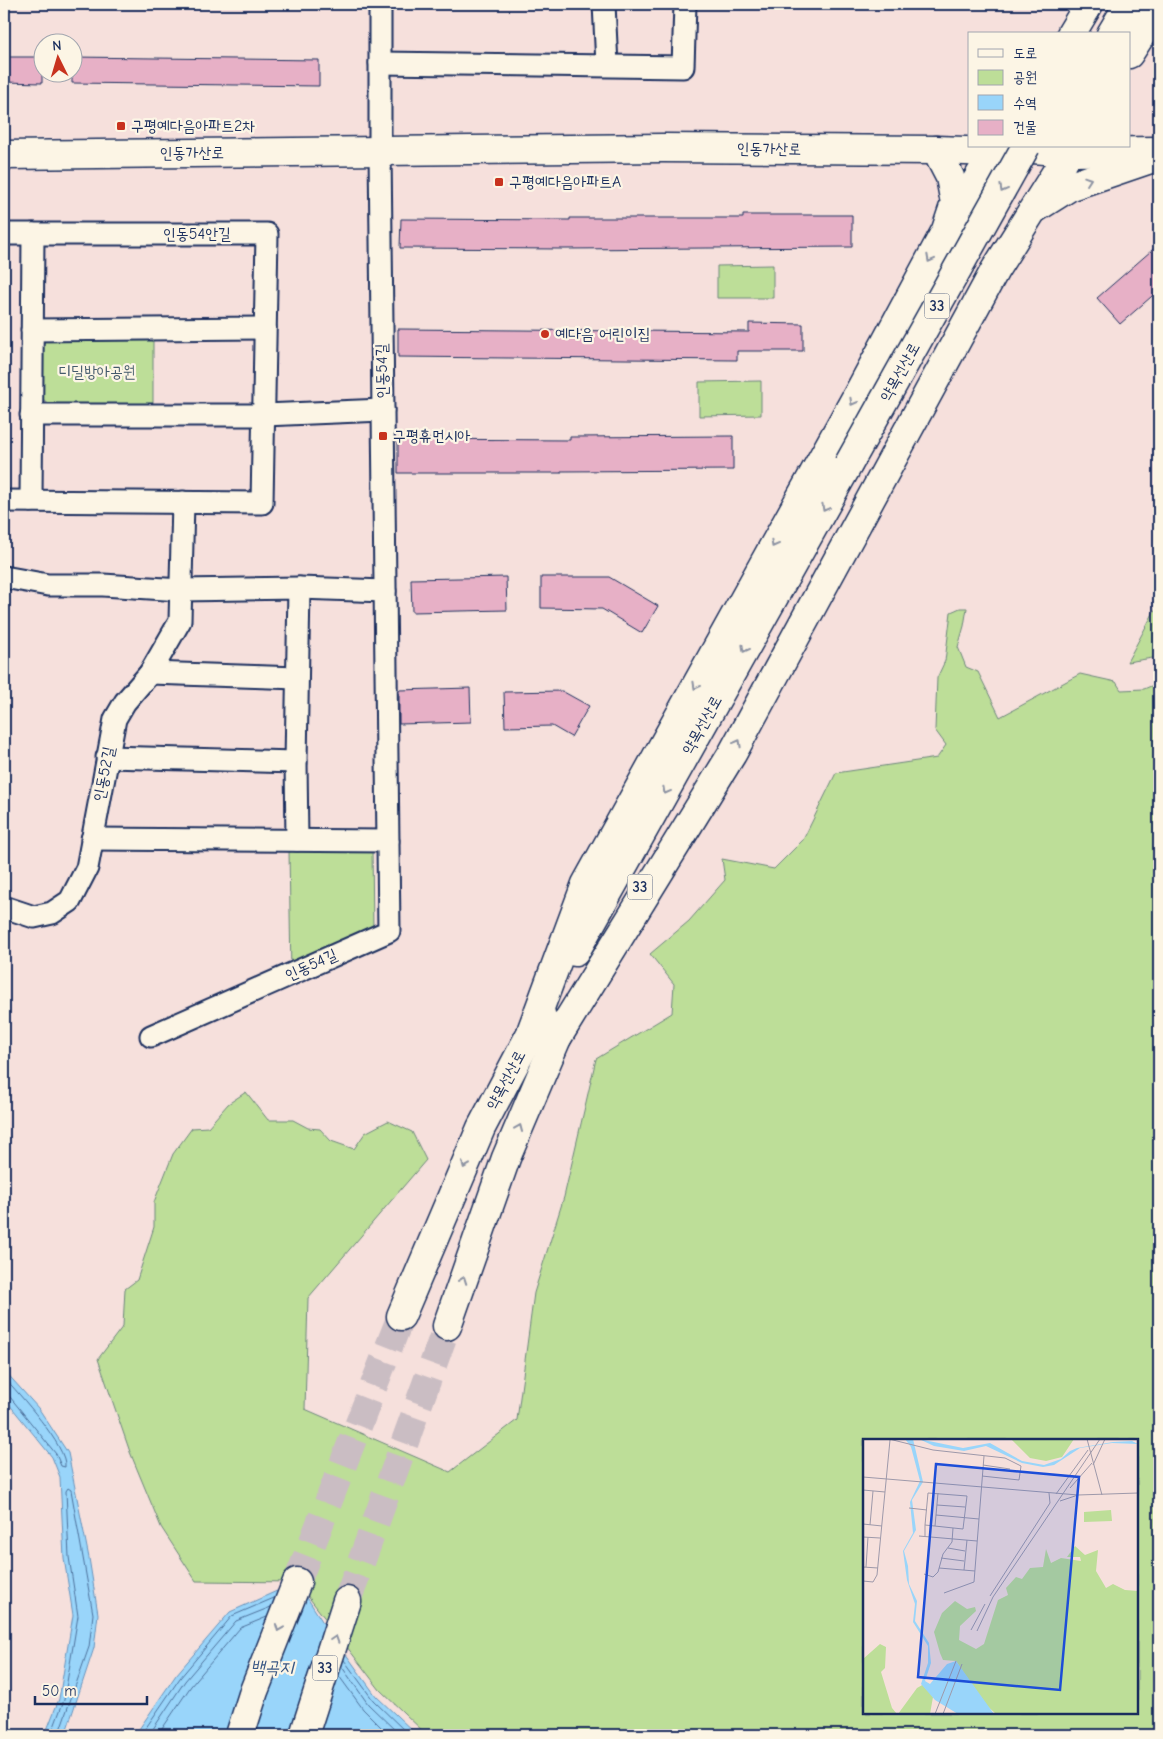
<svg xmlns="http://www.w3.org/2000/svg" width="1163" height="1739" viewBox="0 0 1163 1739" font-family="'Comic Neue','Poor Story',sans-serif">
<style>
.green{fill:#bdde98;stroke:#6c867b;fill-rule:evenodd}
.water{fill:#99d5fa;stroke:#6793bc}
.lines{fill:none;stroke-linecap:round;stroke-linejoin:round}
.shore{stroke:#4d719c;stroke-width:1}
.building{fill:#e7b0c6;stroke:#1b2f5e}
.highway-tunnel{stroke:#cabdc3;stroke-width:28;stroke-dasharray:28 14;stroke-linecap:butt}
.minor-casing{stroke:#1b2f5e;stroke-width:25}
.major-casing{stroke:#1b2f5e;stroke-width:31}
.highway-casing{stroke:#1b2f5e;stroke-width:31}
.minor{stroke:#fcf5e5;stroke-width:21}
.major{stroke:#fcf5e5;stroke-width:28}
.highway{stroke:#fcf5e5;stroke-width:28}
.highway-bridge-casing{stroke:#1b2f5e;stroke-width:31;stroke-linecap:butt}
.highway-bridge{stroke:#fcf5e5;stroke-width:28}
.oneway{stroke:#8c92a2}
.poi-dot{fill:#c8321e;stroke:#fcf5e5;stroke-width:2}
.labels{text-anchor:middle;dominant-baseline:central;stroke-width:4.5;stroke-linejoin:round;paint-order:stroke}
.shield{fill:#fcf5e5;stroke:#5e6a86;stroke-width:1}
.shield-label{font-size:15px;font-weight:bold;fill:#1b2f5e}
.poi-label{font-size:16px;fill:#1b2f5e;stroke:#fcf5e5;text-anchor:start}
.street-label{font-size:16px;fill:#1b2f5e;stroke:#fcf5e5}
.park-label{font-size:16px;fill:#445b6c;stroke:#fcf5e5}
.water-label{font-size:18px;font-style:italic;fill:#3a5885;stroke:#fcf5e5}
.inset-road{fill:none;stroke:#9e99aa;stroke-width:1}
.view{fill:#1d4ed8;fill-opacity:0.15;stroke:#1d4ed8;stroke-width:2.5}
.inset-edge{fill:none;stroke:#1b2f5e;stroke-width:2.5}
</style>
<rect width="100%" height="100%" fill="#f6e0dc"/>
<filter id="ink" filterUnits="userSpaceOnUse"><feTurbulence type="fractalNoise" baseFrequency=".02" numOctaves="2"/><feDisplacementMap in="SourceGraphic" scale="10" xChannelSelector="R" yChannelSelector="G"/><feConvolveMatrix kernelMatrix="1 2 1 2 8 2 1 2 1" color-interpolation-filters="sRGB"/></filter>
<g filter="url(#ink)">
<g class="green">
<path d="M 773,265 L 773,298 L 717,298 L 717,266 Z"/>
<path d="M 153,337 L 153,407 L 52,407 L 42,398 L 42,344 L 49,338 Z"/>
<path d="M 761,381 L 761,415 L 699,416 L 699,382 Z"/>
<path d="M 1159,593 L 1159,657 L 1127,662 L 1157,606 Z"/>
<path d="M 960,608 L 967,608 L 964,626 L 958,647 L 966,667 L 978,672 L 1000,717 L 1080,674 L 1116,682 L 1121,690 L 1144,689 L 1151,686 L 1159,686 L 1159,1735 L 427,1735 L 380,1690 L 297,1582 L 196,1581 L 161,1527 L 130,1452 L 98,1359 L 123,1326 L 125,1289 L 137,1280 L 154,1227 L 154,1202 L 173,1154 L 192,1128 L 208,1127 L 228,1104 L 246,1092 L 268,1120 L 293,1120 L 308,1128 L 320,1129 L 331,1141 L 354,1149 L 365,1133 L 388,1121 L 412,1132 L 426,1160 L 308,1298 L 305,1409 L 450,1472 L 517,1420 L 534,1293 L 564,1197 L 596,1059 L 672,1013 L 674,984 L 650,954 L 689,921 L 725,880 L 722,859 L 774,869 L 803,840 L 836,773 L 937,758 L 946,745 L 935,730 L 937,678 L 945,661 L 951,612 ZM 864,1440 L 1137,1440 L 1137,1713 L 864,1713 Z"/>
<path d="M 372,849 L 373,931 L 291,975 L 289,851 Z"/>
</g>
<g class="water">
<path d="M 4,1370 L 39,1409 L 68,1453 L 89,1558 L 98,1614 L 94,1648 L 65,1735 L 45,1735 L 59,1699 L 73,1615 L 64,1558 L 60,1477 L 52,1457 L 4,1398 Z"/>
<path d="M 297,1582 L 322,1621 L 376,1696 L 417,1735 L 135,1735 L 176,1675 L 230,1612 Z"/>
</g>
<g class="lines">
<g class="shore">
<path d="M 4,1377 C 18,1393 68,1447 65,1467 L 61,1466 L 56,1454 L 10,1397 L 4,1395"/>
<path d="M 344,1660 L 373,1700 L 409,1735"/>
<path d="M 342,1667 L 368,1704 L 400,1735"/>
<path d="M 339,1676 L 363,1709 L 389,1735"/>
<path d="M 51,1735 L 64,1700 L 78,1616 L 69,1557 L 66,1491 L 68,1488 L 71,1490 L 93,1614 L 89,1647 L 61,1727 L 60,1735"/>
<path d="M 141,1735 L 180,1678 L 232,1616 L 274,1598"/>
<path d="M 149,1735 L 185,1681 L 236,1621 L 271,1607"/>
<path d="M 158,1735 L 191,1686 L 240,1628 L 267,1617"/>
</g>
</g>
<g class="building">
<path d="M 4,57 L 42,57 L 42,83 L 4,82 Z"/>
<path d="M 72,57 L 319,60 L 319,86 L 72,83 Z"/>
<path d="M 743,215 L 852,215 L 852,247 L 564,249 L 400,248 L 401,219 L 570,220 L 570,218 L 743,218 Z"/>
<path d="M 1159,244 L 1159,290 L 1120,324 L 1097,298 Z"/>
<path d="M 749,323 L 803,324 L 803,351 L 737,351 L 737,360 L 398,357 L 398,329 L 749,332 Z"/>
<path d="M 733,436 L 733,470 L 561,471 L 561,473 L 398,473 L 398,439 L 570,440 L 570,437 Z"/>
<path d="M 506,577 L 507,610 L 412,612 L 411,579 Z"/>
<path d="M 541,577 L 609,577 L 658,606 L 642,633 L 602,609 L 541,608 Z"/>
<path d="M 470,688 L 471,722 L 399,724 L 399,690 Z"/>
<path d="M 562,691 L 589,706 L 571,737 L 552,726 L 505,727 L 504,692 Z"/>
</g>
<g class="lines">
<g class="highway-tunnel">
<path d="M 297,1582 L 401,1316"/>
<path d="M 347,1601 L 447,1326"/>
</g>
<g class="minor-casing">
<g id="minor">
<path d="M 604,4 L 607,65"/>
<path d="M 380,63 L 683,67 L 685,4"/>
<path d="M 4,234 L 267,234 L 262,503 L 4,501"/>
<path d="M 32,330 L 265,328"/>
<path d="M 31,415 L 264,415 L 383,410"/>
<path d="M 31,501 L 33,234"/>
<path d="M 4,577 L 48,585 L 103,585 L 181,590 L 299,588 L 385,591"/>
<path d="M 150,673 L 297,678"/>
<path d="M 107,757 L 296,762"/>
<path d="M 92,839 L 388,841"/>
<path d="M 297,840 L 296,762 L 299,588"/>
<path d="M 4,907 L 34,917 L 52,913 L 70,901 L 87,868 L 115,719 L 125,702 L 150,673 L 180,621 L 183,502"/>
<path d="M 151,1036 L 389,931 L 380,152 L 380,4"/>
</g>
</g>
<g class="major-casing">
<g id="major">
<path d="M 1071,34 L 1089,4"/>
<path d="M 1129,54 L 1159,7"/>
<path d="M 4,155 L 663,148 L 936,150 L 994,152 L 1033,149 L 1069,152 L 1159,151"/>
</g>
</g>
<g class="highway-casing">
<g id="highway">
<path d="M 1111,34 L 1129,4"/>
<path d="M 1036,208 L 1071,186 L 1159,156"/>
<path d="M 952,221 L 994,152"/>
<path d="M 575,952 L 848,465"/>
<path d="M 532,1029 L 586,884 L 859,392 L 946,230 L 955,203 L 950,177 L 936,150"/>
<path d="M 557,1038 L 732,754 L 995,270 L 1069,152"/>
<path d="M 401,1316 L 481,1128 L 541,1014"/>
<path d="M 447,1326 L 506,1158 L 557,1038 L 565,1023"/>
<path d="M 240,1735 L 254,1691 L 297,1582"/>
<path d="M 304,1735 L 347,1601"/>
</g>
</g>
<use href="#minor" class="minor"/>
<use href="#major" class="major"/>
<use href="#highway" class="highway"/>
<g class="highway-bridge-casing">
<path id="highway-bridge" d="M 848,465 L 1026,146"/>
</g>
<use href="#highway-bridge" class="highway-bridge"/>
</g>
<defs><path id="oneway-chevron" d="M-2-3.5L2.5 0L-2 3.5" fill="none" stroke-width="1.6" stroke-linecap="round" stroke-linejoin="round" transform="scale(1.25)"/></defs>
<g class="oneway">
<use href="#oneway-chevron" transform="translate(1088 180) rotate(-19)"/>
<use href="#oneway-chevron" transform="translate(1003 189) rotate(119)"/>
<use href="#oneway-chevron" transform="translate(930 259) rotate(118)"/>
<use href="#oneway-chevron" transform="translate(853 402) rotate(119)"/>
<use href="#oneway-chevron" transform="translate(825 508) rotate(119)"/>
<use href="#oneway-chevron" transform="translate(774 544) rotate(119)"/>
<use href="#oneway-chevron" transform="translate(745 649) rotate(119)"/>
<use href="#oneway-chevron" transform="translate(696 686) rotate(119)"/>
<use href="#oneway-chevron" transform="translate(738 743) rotate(-61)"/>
<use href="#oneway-chevron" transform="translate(666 791) rotate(119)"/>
<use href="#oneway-chevron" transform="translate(519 1128) rotate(-67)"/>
<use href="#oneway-chevron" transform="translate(465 1165) rotate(113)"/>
<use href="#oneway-chevron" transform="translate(463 1280) rotate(-70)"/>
<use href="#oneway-chevron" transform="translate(279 1628) rotate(112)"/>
<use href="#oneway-chevron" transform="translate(335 1639) rotate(-72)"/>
</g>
</g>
<g class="poi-dot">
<rect x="116" y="121" width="10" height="10" rx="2.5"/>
<rect x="494" y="177" width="10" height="10" rx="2.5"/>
<circle cx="545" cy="334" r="5"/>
<rect x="378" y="431" width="10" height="10" rx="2.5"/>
</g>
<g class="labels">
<g class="shield">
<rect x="924.5" y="293.5" width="25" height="25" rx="4"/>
<rect x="627.5" y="874.5" width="25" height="25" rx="4"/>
<rect x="312.5" y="1655.5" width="25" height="25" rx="4"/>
</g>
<g class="shield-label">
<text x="937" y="306">33</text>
<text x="640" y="887">33</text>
<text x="325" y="1668">33</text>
</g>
<g class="poi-label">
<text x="131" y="126">구평예다음아파트2차</text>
<text x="509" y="182">구평예다음아파트A</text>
<text x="555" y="334">예다음 어린이집</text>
<text x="393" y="436">구평휴먼시아</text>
</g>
<g class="street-label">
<text transform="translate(769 149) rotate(1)">인동가산로</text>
<text x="192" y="153">인동가산로</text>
<text x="197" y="234">인동54안길</text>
<text transform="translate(382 371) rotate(-91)">인동54길</text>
<text transform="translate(900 372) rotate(-61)">약목선산로</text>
<text transform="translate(702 725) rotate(-61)">약목선산로</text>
<text transform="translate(104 774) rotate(-79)">인동52길</text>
<text transform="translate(311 965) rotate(-24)">인동54길</text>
<text transform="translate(506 1080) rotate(-62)">약목선산로</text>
</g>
<g class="park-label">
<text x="97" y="372">디딜방아공원</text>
</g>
<g class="water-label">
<text x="272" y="1667">백곡지</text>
</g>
</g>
<g transform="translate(863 1439)">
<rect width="275" height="275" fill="#f6e0dc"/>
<path d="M 148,0 L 211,0 L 199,18 L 183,22 L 167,19 ZM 248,71 L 249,82 L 221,83 L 221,73 ZM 212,107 L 222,116 L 235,111 L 233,132 L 243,149 L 250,145 L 262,151 L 275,152 L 275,275 L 133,275 L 121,264 L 93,222 L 80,221 L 77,214 L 71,193 L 79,174 L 92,162 L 104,170 L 112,168 L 113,172 L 97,187 L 96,201 L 113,210 L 121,205 L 135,161 L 145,156 L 143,149 L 153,138 L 159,140 L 167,129 L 180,128 L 183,110 L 188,124 L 198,119 L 218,122 L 217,118 L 204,118 ZM 17,205 L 23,208 L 22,229 L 18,233 L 29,269 L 34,275 L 0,275 L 0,220 ZM 61,245 L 70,258 L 67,275 L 35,275 L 54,249 Z" fill="#bdde98"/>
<path d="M 42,0 L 50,0 L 60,43 L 49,61 L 53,91 L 41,112 L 45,127 L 46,145 L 54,162 L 52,182 L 66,204 L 68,224 L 62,242 L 67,245 L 84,225 L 93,222 L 131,275 L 95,275 L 72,261 L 58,245 L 65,224 L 65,207 L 50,183 L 52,165 L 44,141 L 40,112 L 50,94 L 47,63 L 57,42 L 48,8 ZM 56,0 L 100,9 L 127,4 L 159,22 L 181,26 L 198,20 L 207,12 L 214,9 L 250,3 L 269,2 L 275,5 L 249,4 L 217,9 L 191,26 L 180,28 L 159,24 L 123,7 L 101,12 L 71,7 Z" fill="#99d5fa"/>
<path class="inset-road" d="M 26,0 L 70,11 L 142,19 L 158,27 L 156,41 L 119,37M 224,0 L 239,56M 120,26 L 147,30M 230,26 L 242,0M 0,38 L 215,56 L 275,54M 207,49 L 229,24M 0,51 L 22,53M 193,55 L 225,11M 197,62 L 215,56M 74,66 L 102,68M 46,69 L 64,71M 73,76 L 116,80M 0,85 L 19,87M 7,86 L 10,52M 72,87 L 75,54M 56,97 L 114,102M 62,97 L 62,86 L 65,54 L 104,57 L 100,90 L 62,86M 0,98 L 17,99M 85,109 L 102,112M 78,119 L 101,122M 0,128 L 15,129M 3,128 L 5,98M 76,129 L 112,132M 101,131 L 104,101M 61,135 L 70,138 L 75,133 L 80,115 L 89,103 L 90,89M 0,142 L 10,143 L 14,136 L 27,1M 81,154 L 111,143 L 121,17M 127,157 L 187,64 L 186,54M 108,191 L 122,165M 114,192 L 130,158 L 237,0M 72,275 L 93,222M 80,275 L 99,225"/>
<path class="view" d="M 73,25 L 216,38 L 197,251 L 55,238 Z"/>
<rect width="275" height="275" class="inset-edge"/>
</g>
<rect width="1163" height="1739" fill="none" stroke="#fcf5e5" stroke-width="20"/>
<rect x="10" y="10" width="1143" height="1719" fill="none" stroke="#1b2f5e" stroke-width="2" filter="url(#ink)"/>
<rect x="968" y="32" width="162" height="115" fill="#fcf5e5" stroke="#a2a6af"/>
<rect x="978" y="49" width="25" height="8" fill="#fcf5e5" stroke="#a2a6af"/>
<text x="1013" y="58" font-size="15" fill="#1b2f5e">도로</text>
<rect x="978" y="70" width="25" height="15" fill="#bdde98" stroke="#a2a6af"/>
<text x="1013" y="82" font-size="15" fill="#1b2f5e">공원</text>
<rect x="978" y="95" width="25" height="15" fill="#99d5fa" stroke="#a2a6af"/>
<text x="1013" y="108" font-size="15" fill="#1b2f5e">수역</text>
<rect x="978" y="120" width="25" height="15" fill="#e7b0c6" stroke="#a2a6af"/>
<text x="1013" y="132" font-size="15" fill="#1b2f5e">건물</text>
<g transform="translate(58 58) rotate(355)"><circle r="24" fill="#fcf5e5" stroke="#a2a6af"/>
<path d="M0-4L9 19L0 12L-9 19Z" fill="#c8321e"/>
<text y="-8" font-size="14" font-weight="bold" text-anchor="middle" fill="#1b2f5e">N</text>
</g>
<path d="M35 1696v8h112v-8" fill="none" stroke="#1b2f5e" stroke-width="2.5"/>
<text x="42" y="1696" font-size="15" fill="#1b2f5e" stroke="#fcf5e5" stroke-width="4" paint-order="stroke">50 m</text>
</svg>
